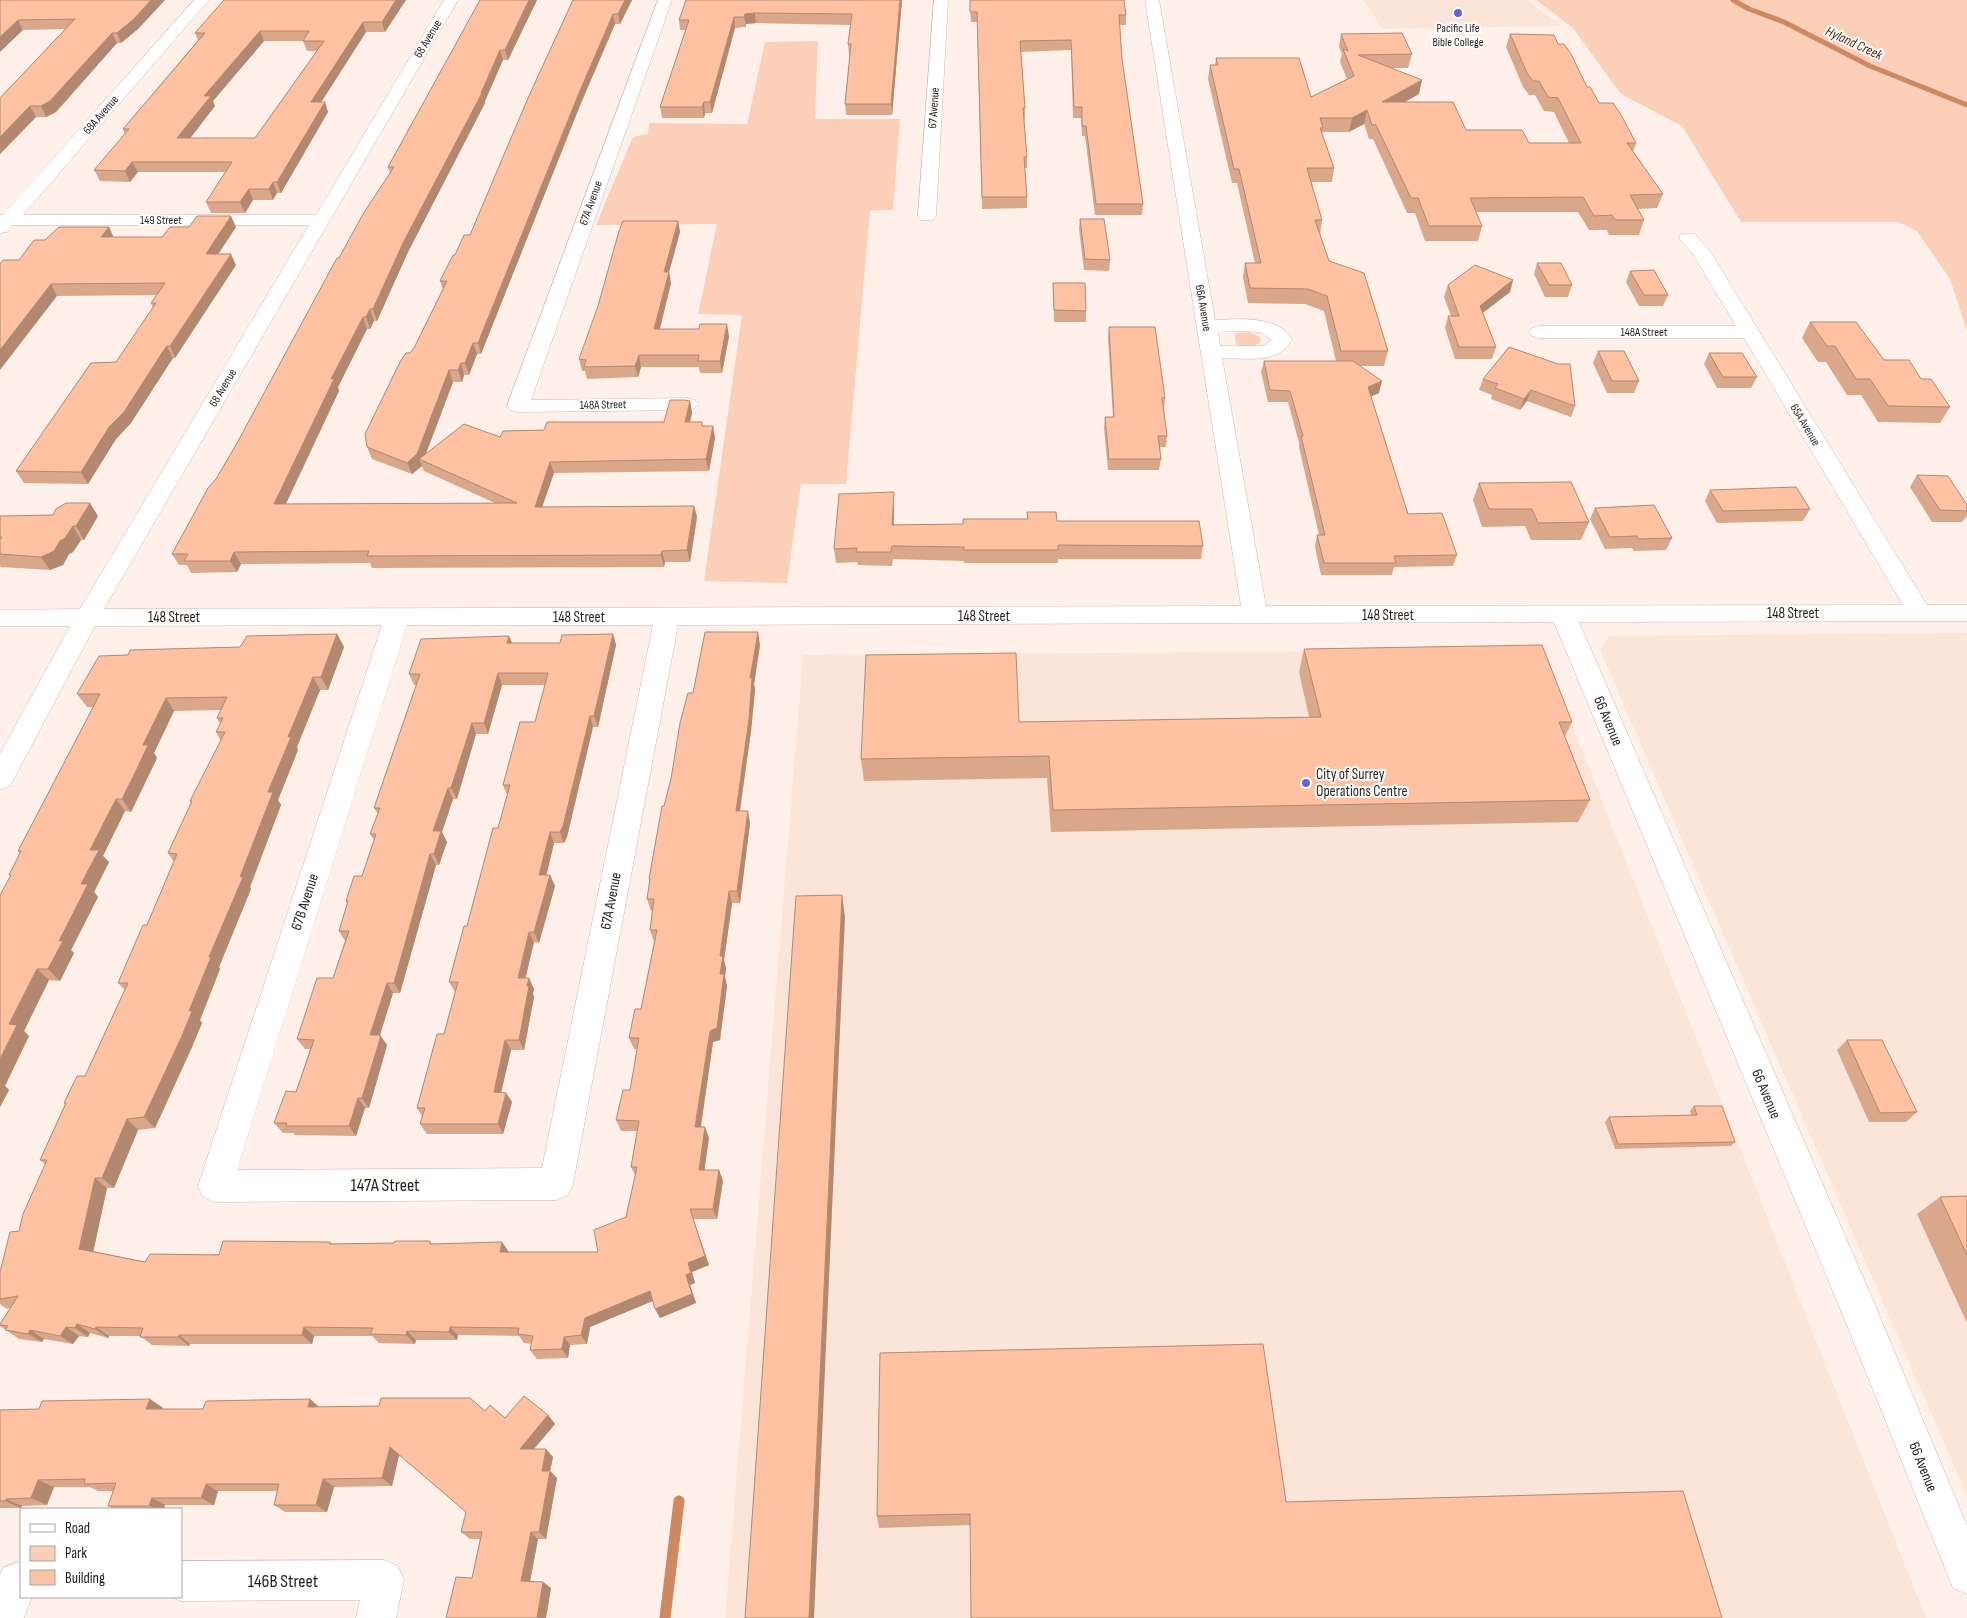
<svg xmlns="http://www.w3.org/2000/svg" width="1967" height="1618" viewBox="0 0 1967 1618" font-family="'Sofia Sans Condensed',sans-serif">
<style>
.built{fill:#fbe5d9}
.green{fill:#fbcfb8}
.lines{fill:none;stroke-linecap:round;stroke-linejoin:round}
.stream-far1{stroke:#ce8862;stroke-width:5}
.stream{stroke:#ce8862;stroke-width:11}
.minor-casing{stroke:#c6b9b1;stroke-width:1}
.minor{fill:#fff;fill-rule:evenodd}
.wall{fill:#daa78b;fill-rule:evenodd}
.shaded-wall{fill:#b28871}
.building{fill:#fec2a2;stroke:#b28871;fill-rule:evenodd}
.poi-dot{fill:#6563dc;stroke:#fff;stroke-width:2}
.labels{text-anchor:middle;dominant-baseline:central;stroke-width:4;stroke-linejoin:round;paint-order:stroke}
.far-poi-label{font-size:12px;fill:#231e1b;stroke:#fff}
.far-street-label{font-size:12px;fill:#231e1b;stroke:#fff}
.far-water-label{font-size:14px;font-style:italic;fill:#4a1e00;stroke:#fff}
.street-label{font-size:15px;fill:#231e1b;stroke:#fff}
.poi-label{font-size:15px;fill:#231e1b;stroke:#fff;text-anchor:start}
.near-street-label{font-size:18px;fill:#231e1b;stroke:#fff}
</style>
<rect width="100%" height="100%" fill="#fff0e9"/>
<g class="built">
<path d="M 1363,0 L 1527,0 L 1562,26 L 1382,29 Z"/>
<path d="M 1967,633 L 1967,1496 L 1600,650 L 1609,636 Z"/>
<path d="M 1526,650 L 1546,659 L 1926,1618 L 725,1618 L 803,655 Z"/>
</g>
<g class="green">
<path d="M 1536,0 L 1967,0 L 1967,330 L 1950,279 L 1917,231 L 1898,222 L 1741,222 L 1682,126 L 1621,94 L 1573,28 Z"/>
<path d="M 818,41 L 815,119 L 900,119 L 893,210 L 870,211 L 846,484 L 801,484 L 787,583 L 704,581 L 742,315 L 698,314 L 717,224 L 596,225 L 633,137 L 648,134 L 649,123 L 747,124 L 765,42 Z"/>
<path d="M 1237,333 L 1249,332 L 1260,337 L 1261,341 C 1255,348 1243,348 1236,344 L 1235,334 Z"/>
</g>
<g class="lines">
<path class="stream-far1" d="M 1733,0 L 1749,9 L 1784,22 L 1870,66 L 1967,105"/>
<path class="stream" d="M 665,1618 L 679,1501"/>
<g class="minor-casing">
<g id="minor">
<path d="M 194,0 L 209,0 L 23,215 L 316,215 L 444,0 L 458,0 L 104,609 L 1241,606 L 1145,0 L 1159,0 L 1215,320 C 1241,319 1276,315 1292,339 C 1279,365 1247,358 1222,358 L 1266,606 L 1903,605 L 1744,338 L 1539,338 L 1532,336 L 1529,332 L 1532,328 L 1539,326 L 1736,326 L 1693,254 L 1679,238 L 1681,234 L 1695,234 L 1710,251 L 1927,605 L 1967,605 L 1967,621 L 1579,622 L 1872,1298 L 1967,1526 L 1967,1594 L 1953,1588 L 1842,1313 L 1554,622 L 678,625 L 573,1184 L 568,1195 L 556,1200 L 215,1202 L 203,1197 L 198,1186 L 382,625 L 95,626 L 10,786 L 0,789 L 0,754 L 70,626 L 0,626 L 0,610 L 80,609 L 309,225 L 13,225 L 7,232 L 0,233 L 0,215 L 3,215 ZM 1236,331 L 1259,332 L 1272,340 L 1264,346 L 1220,346 L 1218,332 ZM 407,625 L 653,625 L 542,1168 L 237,1170 Z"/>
<path d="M 658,0 L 672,0 L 531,400 L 688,398 L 695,400 L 699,404 L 695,408 L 688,410 L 518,412 L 511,410 L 507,406 Z"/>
<path d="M 934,0 L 948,0 L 936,216 L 933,220 L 921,220 L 918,216 Z"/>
<path d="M 384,1560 L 398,1566 L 404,1580 L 396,1618 L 356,1618 L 360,1600 L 181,1601 L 171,1597 L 181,1597 L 181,1561 Z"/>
<path d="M 17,1562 L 21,1564 L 21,1597 L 32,1597 L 24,1618 L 0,1618 L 0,1575 L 3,1568 Z"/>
</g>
</g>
<use href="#minor" class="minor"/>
</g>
<g class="wall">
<path d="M 0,0 L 165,0 L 138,29 L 121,43 L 117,43 L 56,112 L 46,117 L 36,117 L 0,154 L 0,98 L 65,29 L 23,30 Z"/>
<path d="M 406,0 L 385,32 L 366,32 L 321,102 L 328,112 L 281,193 L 277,193 L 273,200 L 253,200 L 245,213 L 211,213 L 206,202 L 225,172 L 138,172 L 130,182 L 100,181 L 94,170 L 125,134 L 123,129 L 198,40 L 195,33 ZM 264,41 L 303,41 L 307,51 L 317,51 L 255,138 L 190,138 L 215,106 L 213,101 Z"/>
<path d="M 480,0 L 537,0 L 508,60 L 503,60 L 485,101 L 485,103 L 408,252 L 377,321 L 374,321 L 370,329 L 367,329 L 338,387 L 339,391 L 286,504 L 495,503 L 424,471 L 422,466 L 412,474 L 372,459 L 367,447 L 410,353 L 414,348 L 443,290 L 440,281 L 455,255 L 470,235 L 573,0 L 632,0 L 620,24 L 615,24 L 581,103 L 481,354 L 477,354 L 469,375 L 464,375 L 462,382 L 453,382 L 426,454 L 500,437 L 544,430 L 664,422 L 690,401 L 692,413 L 690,422 L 703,426 L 713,426 L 715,438 L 709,471 L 554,473 L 542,507 L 694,506 L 697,517 L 690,562 L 665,562 L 664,567 L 372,568 L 370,563 L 241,564 L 237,572 L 191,573 L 187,565 L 179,565 L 172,554 L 237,443 L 339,258 L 390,173 L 388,167 Z"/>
<path d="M 902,0 L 892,115 L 846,115 L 845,104 L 850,55 L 849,55 L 848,44 L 851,25 L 756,23 L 746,24 L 746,27 L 735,28 L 712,113 L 705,113 L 704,118 L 662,118 L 660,107 L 686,30 L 680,30 L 679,20 Z"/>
<path d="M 970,0 L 1126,15 L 1126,25 L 1119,25 L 1122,59 L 1143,204 L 1142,215 L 1095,215 L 1085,136 L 1082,136 L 1081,118 L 1073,118 L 1071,50 L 1021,52 L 1025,108 L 1025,119 L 1024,119 L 1027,157 L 1027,168 L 1025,168 L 1027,197 L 1027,208 L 982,209 L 977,22 L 971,22 Z"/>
<path d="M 1341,34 L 1412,54 L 1408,68 L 1392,68 L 1419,94 L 1405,102 L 1466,130 L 1529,143 L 1569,143 L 1554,112 L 1544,111 L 1535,95 L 1529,95 L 1523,87 L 1506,47 L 1510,34 L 1558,44 L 1587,87 L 1599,103 L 1636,143 L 1633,152 L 1663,194 L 1657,208 L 1638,209 L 1644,220 L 1639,235 L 1609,235 L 1607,230 L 1589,230 L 1578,212 L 1476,212 L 1482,226 L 1478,241 L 1425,241 L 1415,213 L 1407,213 L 1373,139 L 1369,139 L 1364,124 L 1349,132 L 1323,132 L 1322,134 L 1334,168 L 1332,182 L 1311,182 L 1322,220 L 1320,234 L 1329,261 L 1388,351 L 1384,366 L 1360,366 L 1379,393 L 1371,396 L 1408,514 L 1457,555 L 1453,566 L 1394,567 L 1392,575 L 1321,575 L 1315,547 L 1317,535 L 1319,535 L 1299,447 L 1299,443 L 1288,402 L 1268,402 L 1261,372 L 1264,361 L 1336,361 L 1324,311 L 1305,304 L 1248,303 L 1243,277 L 1245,263 L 1255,263 L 1237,183 L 1232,183 L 1208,79 L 1210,65 L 1215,65 L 1216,58 L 1311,97 L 1347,79 L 1340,62 L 1342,54 L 1339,47 Z"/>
<path d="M 1080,219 L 1110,260 L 1109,271 L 1084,270 L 1079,229 Z"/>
<path d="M 678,221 L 680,232 L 669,272 L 671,283 L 660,329 L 729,336 L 722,373 L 700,373 L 699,367 L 641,367 L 638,377 L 587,379 L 585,371 L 582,371 L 579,359 Z"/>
<path d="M 236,227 L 218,254 L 236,265 L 175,358 L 173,358 L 168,365 L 131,423 L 116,439 L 88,484 L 24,483 L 16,471 L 116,362 L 153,308 L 151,303 L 157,295 L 57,296 L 19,260 L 114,237 L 162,237 Z"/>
<path d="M 1537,263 L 1572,285 L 1568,297 L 1545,297 L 1534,274 Z"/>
<path d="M 1630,271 L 1668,295 L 1663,306 L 1639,306 L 1626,282 Z"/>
<path d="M 1513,280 L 1510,292 L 1483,313 L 1496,347 L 1492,359 L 1455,359 L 1445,328 L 1448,316 L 1451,316 L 1444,297 L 1448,285 Z"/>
<path d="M 1053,283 L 1086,311 L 1086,322 L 1054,322 Z"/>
<path d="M 1810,322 L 1921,379 L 1950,407 L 1940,423 L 1878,422 L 1861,395 L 1847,395 L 1826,362 L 1818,362 L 1802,338 Z"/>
<path d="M 1109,327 L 1165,398 L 1164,410 L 1167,436 L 1166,447 L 1159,447 L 1161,459 L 1159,470 L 1108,470 L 1104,428 L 1105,417 L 1113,417 L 1108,339 Z"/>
<path d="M 1509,347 L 1575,406 L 1571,417 L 1527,401 L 1520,410 L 1491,399 L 1492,395 L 1479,390 L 1483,379 Z"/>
<path d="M 1598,351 L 1639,381 L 1634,393 L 1607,393 L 1593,363 Z"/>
<path d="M 1709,353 L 1757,377 L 1751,388 L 1717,388 L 1704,364 Z"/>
<path d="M 1917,475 L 1967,505 L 1967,516 L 1962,522 L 1932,522 L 1910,487 Z"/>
<path d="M 1479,483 L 1589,522 L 1581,540 L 1531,540 L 1525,526 L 1482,527 L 1473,500 Z"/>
<path d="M 1710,490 L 1810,509 L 1803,521 L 1717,523 L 1705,501 Z"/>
<path d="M 894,506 L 894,525 L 963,524 L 1027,519 L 1027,512 L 1057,521 L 1203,546 L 1201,559 L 1058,559 L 1058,563 L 964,563 L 964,561 L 893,559 L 892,566 L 858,565 L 857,562 L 836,563 L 834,549 Z"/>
<path d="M 1595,508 L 1672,538 L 1666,550 L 1634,551 L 1632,548 L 1605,549 L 1590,519 Z"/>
<path d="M 0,516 L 98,516 L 84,540 L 81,540 L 73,552 L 69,554 L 63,565 L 50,570 L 1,567 L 0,565 Z"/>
<path d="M 337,634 L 344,647 L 328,690 L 320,690 L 297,747 L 298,750 L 278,800 L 281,805 L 250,887 L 251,889 L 219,967 L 220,969 L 200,1020 L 202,1023 L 192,1047 L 155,1128 L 138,1130 L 114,1188 L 107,1188 L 93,1251 L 145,1262 L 330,1242 L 332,1244 L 394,1243 L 430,1241 L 432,1244 L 509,1252 L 598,1252 L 626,1217 L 635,1175 L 631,1167 L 637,1131 L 621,1131 L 616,1120 L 630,1090 L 637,1049 L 634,1049 L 629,1038 L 641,1009 L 654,942 L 650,930 L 652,911 L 651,911 L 647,899 L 650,883 L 649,879 L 664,806 L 693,693 L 760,645 L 754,684 L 755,690 L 751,731 L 740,811 L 750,823 L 740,903 L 732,903 L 724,960 L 726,968 L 725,977 L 727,986 L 720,1040 L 713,1042 L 701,1127 L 709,1138 L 704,1170 L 719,1170 L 723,1181 L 717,1219 L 693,1219 L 709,1265 L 692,1272 L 695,1283 L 690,1285 L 696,1303 L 660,1318 L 653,1301 L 590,1327 L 587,1344 L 570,1345 L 568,1358 L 537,1359 L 530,1350 L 532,1344 L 524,1343 L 519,1336 L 458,1335 L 457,1340 L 416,1340 L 415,1344 L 379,1343 L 372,1336 L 314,1336 L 312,1344 L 190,1344 L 189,1346 L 152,1345 L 140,1336 L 109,1336 L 108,1338 L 90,1333 L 88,1337 L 79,1336 L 73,1344 L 44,1339 L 42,1342 L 19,1339 L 0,1326 L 0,1324 L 10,1308 L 7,1309 L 0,1304 L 0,1272 L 19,1231 L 45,1164 L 40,1160 L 65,1104 L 64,1103 L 85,1076 L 125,990 L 118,983 L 147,925 L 174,862 L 168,853 L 191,803 L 190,801 L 221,741 L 216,732 L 220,724 L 217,718 L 221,710 L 174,711 L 154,753 L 157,758 L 131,812 L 125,811 L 103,856 L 109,862 L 94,892 L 98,897 L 71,950 L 74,953 L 60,981 L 49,980 L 24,1031 L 29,1036 L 5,1086 L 9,1090 L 0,1107 L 10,876 L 9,875 L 20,853 L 18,851 L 93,707 L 87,707 L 77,694 L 128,655 L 240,647 Z"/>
<path d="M 613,634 L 616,645 L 598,727 L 593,727 L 567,837 L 564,843 L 554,843 L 546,875 L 550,875 L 555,886 L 539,943 L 534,942 L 525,978 L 534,989 L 533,994 L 534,997 L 524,1050 L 511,1050 L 501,1092 L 506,1093 L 512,1102 L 503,1134 L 427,1134 L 420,1124 L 422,1116 L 417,1108 L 444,1034 L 455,992 L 449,982 L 498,828 L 507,795 L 503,785 L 535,722 L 545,685 L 502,685 L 488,734 L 476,734 L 457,799 L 453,799 L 442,832 L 447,842 L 439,865 L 436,865 L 400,993 L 393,993 L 380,1035 L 387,1045 L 386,1049 L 369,1108 L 365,1108 L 356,1136 L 295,1135 L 293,1133 L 283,1133 L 274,1123 L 296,1092 L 310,1049 L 305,1049 L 297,1039 L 333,978 L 345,941 L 339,931 L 347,904 L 346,901 L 362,876 L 374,840 L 370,834 L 378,814 L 374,808 L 416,685 L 414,685 L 409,674 L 509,636 L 512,643 L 560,643 Z"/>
<path d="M 1304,649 L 1572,722 L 1565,736 L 1590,800 L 1578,822 L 1051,832 L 1047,778 L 864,781 L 861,759 L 1019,722 L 1309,717 L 1299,672 Z"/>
<path d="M 1847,1040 L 1917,1112 L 1906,1122 L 1869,1122 L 1837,1050 Z"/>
<path d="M 1694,1106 L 1735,1142 L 1731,1146 L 1615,1149 L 1605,1122 L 1609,1117 L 1691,1115 L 1690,1111 Z"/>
<path d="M 1967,1196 L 1967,1323 L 1917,1214 L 1940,1197 Z"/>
<path d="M 150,1399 L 163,1408 L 162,1409 L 203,1409 L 310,1399 L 319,1407 L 485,1411 L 505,1418 L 548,1415 L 555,1424 L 534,1449 L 553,1457 L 550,1471 L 557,1478 L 546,1539 L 538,1539 L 530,1581 L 543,1582 L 551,1588 L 546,1618 L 446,1618 L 472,1578 L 480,1539 L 470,1539 L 461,1532 L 466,1512 L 399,1455 L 392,1486 L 334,1487 L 327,1512 L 285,1512 L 274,1505 L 277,1491 L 218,1491 L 214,1505 L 165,1505 L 164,1509 L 114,1509 L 108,1506 L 113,1491 L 98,1491 L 90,1487 L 54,1487 L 47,1505 L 22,1506 L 21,1508 L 0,1508 L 0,1410 L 39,1409 Z"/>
<path d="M 1286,1502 L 970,1525 L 879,1528 L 877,1516 Z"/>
</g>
<g class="shaded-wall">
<path d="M 151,0 L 165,0 L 138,29 L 121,43 L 117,33 Z"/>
<path d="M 396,0 L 406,0 L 385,32 L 382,22 Z"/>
<path d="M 529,0 L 537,0 L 508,60 L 505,50 Z"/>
<path d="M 625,0 L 632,0 L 620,24 L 618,14 Z"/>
<path d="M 900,0 L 902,0 L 892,115 L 891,104 Z"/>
<path d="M 755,13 L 756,23 L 746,24 L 746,27 L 744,17 L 745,14 Z"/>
<path d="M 613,14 L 615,24 L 581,103 L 481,354 L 478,343 L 579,93 Z"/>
<path d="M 734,17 L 735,28 L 712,113 L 710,102 Z"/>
<path d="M 18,20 L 23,30 L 0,52 L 0,37 Z"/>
<path d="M 363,22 L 366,32 L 315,112 L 311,102 Z"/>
<path d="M 260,31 L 264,41 L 213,101 L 215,106 L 182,149 L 177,138 L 204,96 Z"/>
<path d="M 112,33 L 117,43 L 56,112 L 46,117 L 41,106 Z"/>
<path d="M 500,50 L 503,60 L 485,101 L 485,103 L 408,252 L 377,321 L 373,309 L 404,241 L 481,93 Z"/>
<path d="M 1422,80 L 1419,94 L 1379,116 L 1382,102 Z"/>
<path d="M 325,102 L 328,112 L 281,193 L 277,182 Z"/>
<path d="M 704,102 L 705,113 L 704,118 L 702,107 Z"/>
<path d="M 30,106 L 36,117 L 0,154 L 0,137 Z"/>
<path d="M 1367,110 L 1364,124 L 1349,132 L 1352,118 Z"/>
<path d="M 132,162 L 138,172 L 130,182 L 125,171 Z"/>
<path d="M 273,182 L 277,193 L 273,200 L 269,189 Z"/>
<path d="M 249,189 L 253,200 L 245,213 L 240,202 Z"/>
<path d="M 231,216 L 236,227 L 211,265 L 206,254 Z"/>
<path d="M 678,221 L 680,232 L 666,283 L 664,272 Z"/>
<path d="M 109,227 L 114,238 L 101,237 Z"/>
<path d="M 231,254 L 236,265 L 175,358 L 170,346 Z"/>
<path d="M 669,272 L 671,283 L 657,340 L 654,329 Z"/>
<path d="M 1513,280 L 1510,292 L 1477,317 L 1480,306 Z"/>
<path d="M 51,284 L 57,296 L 0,370 L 0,350 Z"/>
<path d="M 370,309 L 374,321 L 370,329 L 366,317 Z"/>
<path d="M 363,317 L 367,329 L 338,387 L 339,391 L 280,516 L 274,504 L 331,379 Z"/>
<path d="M 727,324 L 729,336 L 722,373 L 720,361 Z"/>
<path d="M 473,343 L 477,354 L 469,375 L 465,363 Z"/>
<path d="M 167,346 L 173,358 L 131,423 L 116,439 L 88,484 L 81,472 L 109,427 Z"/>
<path d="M 639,355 L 641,367 L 638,377 L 635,366 Z"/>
<path d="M 461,363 L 464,375 L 462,382 L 458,370 Z"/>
<path d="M 449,370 L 453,382 L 423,461 L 419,459 L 422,466 L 412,474 L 407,463 Z"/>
<path d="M 1382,381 L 1379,393 L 1365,399 L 1368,387 Z"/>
<path d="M 1531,390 L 1527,401 L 1520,410 L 1524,399 Z"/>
<path d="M 690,401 L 692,413 L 687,434 L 685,422 Z"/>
<path d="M 713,426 L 715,438 L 709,471 L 706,459 Z"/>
<path d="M 550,462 L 554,473 L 538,519 L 535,507 Z"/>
<path d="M 894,492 L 894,506 L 893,538 L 892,525 Z"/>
<path d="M 90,503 L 98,516 L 84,540 L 76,526 Z"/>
<path d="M 694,506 L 697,517 L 690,562 L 687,550 Z"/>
<path d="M 73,526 L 81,540 L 73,552 L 69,554 L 63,565 L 50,570 L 41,557 Z"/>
<path d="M 662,551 L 665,562 L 664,567 L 661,555 Z"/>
<path d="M 234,552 L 241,564 L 237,572 L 230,561 Z"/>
<path d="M 758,632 L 760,645 L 754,684 L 755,690 L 751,731 L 738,823 L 736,811 L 750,678 Z"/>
<path d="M 337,634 L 344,647 L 328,690 L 321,677 Z"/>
<path d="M 613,634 L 616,645 L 598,727 L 594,716 Z"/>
<path d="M 509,636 L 514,648 L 507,643 Z"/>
<path d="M 498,673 L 502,685 L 488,734 L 484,723 Z"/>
<path d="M 313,677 L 320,690 L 297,747 L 298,750 L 278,800 L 281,805 L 250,887 L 251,889 L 219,967 L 220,969 L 200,1020 L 202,1023 L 192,1047 L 155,1128 L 144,1117 L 189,1011 L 209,957 L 240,877 L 268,792 L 288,737 Z"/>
<path d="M 166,698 L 174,711 L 154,753 L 157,758 L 131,812 L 122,799 L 143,745 Z"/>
<path d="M 590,716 L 593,727 L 567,837 L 564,843 L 560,832 Z"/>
<path d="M 472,723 L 476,734 L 457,799 L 451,788 Z"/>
<path d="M 448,788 L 453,799 L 442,832 L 447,842 L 439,865 L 434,854 L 433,831 Z"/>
<path d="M 116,799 L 125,811 L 103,856 L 109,862 L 94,892 L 98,897 L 71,950 L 74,953 L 60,981 L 48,969 L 81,884 L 90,850 Z"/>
<path d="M 748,811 L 750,823 L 740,903 L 737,891 Z"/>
<path d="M 550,832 L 554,843 L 544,886 L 539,875 Z"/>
<path d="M 430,854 L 436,865 L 400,993 L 394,983 Z"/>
<path d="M 550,875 L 555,886 L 539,943 L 534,932 Z"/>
<path d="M 729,891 L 732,903 L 724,960 L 726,968 L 725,977 L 727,986 L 720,1040 L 713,1042 L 699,1138 L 695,1127 L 710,1031 L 720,974 L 720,956 Z"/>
<path d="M 842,895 L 845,917 L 814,1618 L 809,1618 Z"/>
<path d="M 529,932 L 534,942 L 523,989 L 518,978 Z"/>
<path d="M 37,969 L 49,980 L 24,1031 L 29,1036 L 5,1086 L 9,1090 L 0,1107 L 0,1059 L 9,1024 Z"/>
<path d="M 529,978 L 534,989 L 533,994 L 534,997 L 524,1050 L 519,1040 Z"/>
<path d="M 387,983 L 393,993 L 380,1035 L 387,1045 L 386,1049 L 369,1108 L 362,1098 L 370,1035 Z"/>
<path d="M 505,1040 L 511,1050 L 499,1102 L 494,1092 Z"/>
<path d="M 506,1093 L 512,1102 L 503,1134 L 498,1124 Z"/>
<path d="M 358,1098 L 365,1108 L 356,1136 L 349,1126 Z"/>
<path d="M 127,1119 L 138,1130 L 114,1188 L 102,1178 Z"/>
<path d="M 705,1127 L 709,1138 L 703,1180 L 699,1170 Z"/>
<path d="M 719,1170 L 723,1181 L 717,1219 L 713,1209 Z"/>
<path d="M 95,1178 L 107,1188 L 92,1258 L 79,1249 Z"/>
<path d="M 690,1209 L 709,1265 L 692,1272 L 695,1283 L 690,1285 L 696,1303 L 660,1318 L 655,1309 L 686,1275 L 688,1263 Z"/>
<path d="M 502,1242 L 509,1252 L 507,1262 L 500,1252 Z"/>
<path d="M 650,1291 L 655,1300 L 590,1327 L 587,1344 L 581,1335 L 585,1318 Z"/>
<path d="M 77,1324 L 90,1333 L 88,1337 L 75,1328 Z"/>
<path d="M 66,1327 L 79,1336 L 73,1344 L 60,1336 Z"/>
<path d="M 96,1327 L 109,1336 L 108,1338 L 95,1329 Z"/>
<path d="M 304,1327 L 314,1336 L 312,1344 L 302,1335 Z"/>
<path d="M 450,1327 L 458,1335 L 457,1340 L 449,1332 Z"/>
<path d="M 30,1330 L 44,1339 L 42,1342 L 28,1334 Z"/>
<path d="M 407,1331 L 416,1340 L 415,1344 L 406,1335 Z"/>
<path d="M 179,1335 L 190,1344 L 189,1346 L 178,1337 Z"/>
<path d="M 564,1337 L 570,1345 L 568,1358 L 562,1349 Z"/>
<path d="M 150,1399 L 163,1408 L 159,1417 L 146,1409 Z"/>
<path d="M 310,1399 L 320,1408 L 308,1407 Z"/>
<path d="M 548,1415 L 555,1424 L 527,1457 L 520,1449 Z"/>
<path d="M 390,1447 L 399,1455 L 392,1486 L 382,1478 Z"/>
<path d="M 546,1449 L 553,1457 L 550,1471 L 557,1478 L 546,1539 L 539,1532 L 542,1471 Z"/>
<path d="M 323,1479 L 334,1487 L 327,1512 L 316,1505 Z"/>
<path d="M 38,1480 L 54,1487 L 47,1505 L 31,1498 Z"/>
<path d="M 206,1484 L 218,1491 L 214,1505 L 201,1498 Z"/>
<path d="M 152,1498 L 165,1505 L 164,1509 L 156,1509 L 149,1506 Z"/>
<path d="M 6,1499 L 22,1506 L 21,1508 L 5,1501 Z"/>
<path d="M 531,1532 L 538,1539 L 529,1587 L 521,1581 Z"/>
<path d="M 543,1582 L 551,1588 L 546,1618 L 537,1618 Z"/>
</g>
<g class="building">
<path d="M 0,0 L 151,0 L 134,19 L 117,33 L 112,33 L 50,101 L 41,106 L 30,106 L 0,137 L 0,98 L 75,19 L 18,20 L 0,37 Z"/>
<path d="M 224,0 L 396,0 L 382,22 L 363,22 L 311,102 L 325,102 L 277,182 L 273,182 L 269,189 L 249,189 L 240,202 L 206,202 L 232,162 L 132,162 L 125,171 L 94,170 L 129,129 L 123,129 L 205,33 L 195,33 ZM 260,31 L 309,31 L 303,41 L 324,41 L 255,138 L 177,138 L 211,96 L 204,96 Z"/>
<path d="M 480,0 L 529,0 L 505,50 L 500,50 L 481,93 L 482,93 L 404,241 L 373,309 L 370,309 L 366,317 L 363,317 L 331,379 L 334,379 L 274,504 L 517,503 L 419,459 L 464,424 L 500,437 L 503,431 L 544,430 L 547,422 L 664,422 L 670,400 L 685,400 L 690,401 L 685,422 L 702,422 L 702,426 L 713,426 L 706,459 L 550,462 L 535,507 L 694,506 L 687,550 L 662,551 L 661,555 L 367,556 L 369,551 L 234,552 L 230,561 L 184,561 L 188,554 L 172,554 L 208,488 L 216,479 L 237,443 L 337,258 L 339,258 L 363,214 L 394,167 L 388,167 Z"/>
<path d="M 573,0 L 625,0 L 618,14 L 613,14 L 579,93 L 478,343 L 473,343 L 465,363 L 461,363 L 458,370 L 449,370 L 417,454 L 407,463 L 367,447 L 365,434 L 400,362 L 406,353 L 410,353 L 414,348 L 447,281 L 440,281 L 453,255 L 455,255 L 464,235 L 470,235 L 528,98 Z"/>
<path d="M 686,0 L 900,0 L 891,104 L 845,104 L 851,44 L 848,44 L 852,14 L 755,13 L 745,14 L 744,17 L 734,17 L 710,102 L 704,102 L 702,107 L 660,107 L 689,20 L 679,20 Z"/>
<path d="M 970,0 L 1124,0 L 1126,15 L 1119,15 L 1122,59 L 1143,204 L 1096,204 L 1086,126 L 1082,126 L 1082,107 L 1074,107 L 1071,40 L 1020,41 L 1025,108 L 1023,108 L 1027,157 L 1024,157 L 1027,197 L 982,197 L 977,12 L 970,12 Z"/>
<path d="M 1402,33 L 1412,54 L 1358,55 L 1422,80 L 1382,102 L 1453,102 L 1466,130 L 1522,130 L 1529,143 L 1581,143 L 1558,98 L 1548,97 L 1539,81 L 1533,81 L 1527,73 L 1510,34 L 1554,35 L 1558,44 L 1564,44 L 1571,54 L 1587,87 L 1590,87 L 1599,103 L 1613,103 L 1620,113 L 1636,143 L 1627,143 L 1663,194 L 1630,195 L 1644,220 L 1615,220 L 1612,215 L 1594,216 L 1583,197 L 1470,198 L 1482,226 L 1429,226 L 1418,198 L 1411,198 L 1376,125 L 1372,125 L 1367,110 L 1352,118 L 1320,118 L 1323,128 L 1320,128 L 1334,168 L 1307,168 L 1322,220 L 1315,220 L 1329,261 L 1364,273 L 1388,351 L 1341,351 L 1327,296 L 1308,289 L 1250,288 L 1245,263 L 1261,263 L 1239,169 L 1234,169 L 1210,65 L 1218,65 L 1216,58 L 1299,58 L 1311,97 L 1354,76 L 1343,49 L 1348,51 L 1341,34 Z"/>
<path d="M 197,216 L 231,216 L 206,254 L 231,254 L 170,346 L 167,346 L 162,353 L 124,412 L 109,427 L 81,472 L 16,471 L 91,363 L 116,362 L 156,303 L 151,303 L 165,283 L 51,284 L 0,350 L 0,264 L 3,260 L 19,260 L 34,240 L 45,240 L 59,227 L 109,227 L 101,237 L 162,237 L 170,227 L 189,227 Z"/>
<path d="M 1080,219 L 1104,219 L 1110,260 L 1085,259 Z"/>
<path d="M 623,221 L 678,221 L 664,272 L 669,272 L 654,329 L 699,329 L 700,324 L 727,324 L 720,361 L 698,361 L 699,355 L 639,355 L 635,366 L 584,367 L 586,360 L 579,359 L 598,306 L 619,231 Z"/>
<path d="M 1537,263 L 1561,263 L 1572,285 L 1549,285 Z"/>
<path d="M 1475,265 L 1513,280 L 1480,306 L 1496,347 L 1459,347 L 1448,316 L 1459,316 L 1448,285 Z"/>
<path d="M 1654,270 L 1668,295 L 1644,295 L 1630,271 Z"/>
<path d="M 1053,283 L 1085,283 L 1086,311 L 1054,310 Z"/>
<path d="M 1810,322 L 1856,322 L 1884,360 L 1909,360 L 1921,379 L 1931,379 L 1950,407 L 1888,406 L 1870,379 L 1856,379 L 1835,346 L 1827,346 Z"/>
<path d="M 1109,327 L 1155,327 L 1165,398 L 1162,398 L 1167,436 L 1158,436 L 1161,459 L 1109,459 L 1105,417 L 1114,417 Z"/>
<path d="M 1509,347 L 1558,364 L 1570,364 L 1575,406 L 1531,390 L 1524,399 L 1495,388 L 1498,384 L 1483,379 Z"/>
<path d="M 1598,351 L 1624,351 L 1639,381 L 1612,381 Z"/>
<path d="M 1709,353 L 1742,353 L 1757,377 L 1723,377 Z"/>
<path d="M 1264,361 L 1353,361 L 1382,381 L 1368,387 L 1408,514 L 1442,513 L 1457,555 L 1394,556 L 1396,563 L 1324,563 L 1317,535 L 1325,535 L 1301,436 L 1303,436 L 1290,391 L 1270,390 Z"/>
<path d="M 1917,475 L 1948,476 L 1967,505 L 1967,511 L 1940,510 Z"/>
<path d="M 1571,482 L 1589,522 L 1538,523 L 1532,509 L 1489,509 L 1479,483 Z"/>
<path d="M 1796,487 L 1810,509 L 1723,511 L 1710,490 Z"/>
<path d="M 894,492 L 892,525 L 963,524 L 963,519 L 1028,519 L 1027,512 L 1056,512 L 1057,521 L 1199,521 L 1203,546 L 1058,545 L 1058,550 L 964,550 L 964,547 L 892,546 L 891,552 L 856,552 L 857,548 L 834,549 L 839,494 Z"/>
<path d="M 66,503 L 90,503 L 76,526 L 73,526 L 65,538 L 60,541 L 54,551 L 41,557 L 0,554 L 0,540 L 2,537 L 0,537 L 0,516 L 53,515 L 56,509 Z"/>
<path d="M 1654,505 L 1672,538 L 1639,539 L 1637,536 L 1610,537 L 1595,508 Z"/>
<path d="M 705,632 L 758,632 L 750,678 L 752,678 L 749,719 L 736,811 L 748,811 L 737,891 L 729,891 L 720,956 L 723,956 L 720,974 L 724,974 L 717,1028 L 710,1031 L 695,1127 L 705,1127 L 699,1170 L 719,1170 L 713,1209 L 690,1209 L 705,1256 L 688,1263 L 691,1273 L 686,1275 L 692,1294 L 655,1309 L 650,1291 L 585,1318 L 581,1335 L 564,1337 L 562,1349 L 530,1350 L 533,1336 L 518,1334 L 519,1328 L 450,1327 L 449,1332 L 407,1331 L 406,1335 L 370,1334 L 373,1328 L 304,1327 L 302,1335 L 179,1335 L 178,1337 L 140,1337 L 143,1328 L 96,1327 L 95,1329 L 77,1324 L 75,1328 L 66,1327 L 60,1336 L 30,1330 L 28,1334 L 5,1330 L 8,1326 L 0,1325 L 0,1324 L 18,1296 L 0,1299 L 0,1272 L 10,1232 L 19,1231 L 23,1214 L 47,1160 L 40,1160 L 66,1103 L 64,1103 L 77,1076 L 85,1076 L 128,983 L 118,983 L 143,925 L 147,925 L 177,854 L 168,853 L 192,801 L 190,801 L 225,732 L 216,732 L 223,718 L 217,718 L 227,697 L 166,698 L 143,745 L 148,745 L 135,773 L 122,799 L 116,799 L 90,850 L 99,850 L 81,884 L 88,884 L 59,941 L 63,941 L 48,969 L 37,969 L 9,1024 L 17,1025 L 0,1059 L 0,895 L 11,875 L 9,875 L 21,851 L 18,851 L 100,694 L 77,694 L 99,656 L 128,655 L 130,650 L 240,647 L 247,636 L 337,634 L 321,677 L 313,677 L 288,737 L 291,737 L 268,792 L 273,792 L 240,877 L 243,877 L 209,957 L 211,957 L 189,1011 L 192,1011 L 182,1036 L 144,1117 L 127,1119 L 102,1178 L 95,1178 L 79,1249 L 145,1262 L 150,1254 L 219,1255 L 223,1241 L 330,1242 L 330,1244 L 394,1243 L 395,1241 L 430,1241 L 430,1244 L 502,1242 L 500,1252 L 598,1252 L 594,1230 L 626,1217 L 637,1167 L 631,1167 L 639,1121 L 616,1120 L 623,1090 L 630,1090 L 639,1038 L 629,1038 L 635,1009 L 641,1009 L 657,930 L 650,930 L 654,899 L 647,899 L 650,879 L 649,879 L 662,806 L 664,806 L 671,779 L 680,723 L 688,693 L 693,693 Z"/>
<path d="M 613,634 L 594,716 L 590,716 L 563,826 L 560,832 L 550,832 L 539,875 L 550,875 L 534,932 L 529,932 L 518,978 L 529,978 L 527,986 L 529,986 L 519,1040 L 505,1040 L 494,1092 L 506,1093 L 498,1124 L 420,1124 L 425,1108 L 417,1108 L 437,1034 L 444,1034 L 458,982 L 449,982 L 464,926 L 467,926 L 493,828 L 498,828 L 510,785 L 503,785 L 520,722 L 535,722 L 548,673 L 498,673 L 484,723 L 472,723 L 451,788 L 448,788 L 433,831 L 441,831 L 434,854 L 430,854 L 394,983 L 387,983 L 370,1035 L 380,1035 L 380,1039 L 362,1098 L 358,1098 L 349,1126 L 286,1126 L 287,1123 L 274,1123 L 286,1091 L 296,1092 L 314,1040 L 297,1039 L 317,978 L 333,978 L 349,931 L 339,931 L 348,901 L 346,901 L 354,876 L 362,876 L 376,834 L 370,834 L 380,808 L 374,808 L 420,674 L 409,674 L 421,639 L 509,636 L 507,643 L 560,643 L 562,635 Z"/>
<path d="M 1542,645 L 1572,722 L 1559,722 L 1590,800 L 1053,810 L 1049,756 L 861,759 L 866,655 L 1016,653 L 1019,722 L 1321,717 L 1304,649 Z"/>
<path d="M 842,895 L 809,1618 L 745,1618 L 796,896 Z"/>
<path d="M 1847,1040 L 1882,1040 L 1917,1112 L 1880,1113 Z"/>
<path d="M 1694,1106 L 1722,1106 L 1735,1142 L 1618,1144 L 1609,1117 L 1697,1115 Z"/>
<path d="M 1967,1196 L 1967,1255 L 1940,1197 Z"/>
<path d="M 1263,1344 L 1286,1502 L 1683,1491 L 1722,1618 L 971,1618 L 970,1514 L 877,1516 L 880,1353 Z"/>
<path d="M 524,1396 L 548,1415 L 520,1449 L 546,1449 L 542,1471 L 550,1471 L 539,1532 L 531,1532 L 521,1581 L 543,1582 L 537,1618 L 446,1618 L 456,1577 L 472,1578 L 482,1532 L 461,1532 L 466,1512 L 390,1447 L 382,1478 L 323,1479 L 316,1505 L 274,1505 L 279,1484 L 206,1484 L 201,1498 L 152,1498 L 149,1506 L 108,1506 L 116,1483 L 84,1484 L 85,1479 L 38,1480 L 31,1498 L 6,1499 L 5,1501 L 0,1501 L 0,1410 L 39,1409 L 42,1401 L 150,1399 L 146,1409 L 203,1409 L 206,1401 L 310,1399 L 308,1407 L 379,1406 L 381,1398 L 470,1398 L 485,1411 L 490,1405 L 505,1418 Z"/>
</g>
<g class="poi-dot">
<circle cx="1458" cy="13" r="5"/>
<circle cx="1306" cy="783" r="5"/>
</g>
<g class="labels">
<g class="far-poi-label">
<text x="1458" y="28">Pacific Life<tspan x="1458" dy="14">Bible College</tspan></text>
</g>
<g class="far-street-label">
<text transform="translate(428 39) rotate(-59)">68 Avenue</text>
<text transform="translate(934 108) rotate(-86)">67 Avenue</text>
<text transform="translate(101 115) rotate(-49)">68A Avenue</text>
<text transform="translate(591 203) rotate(-70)">67A Avenue</text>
<text x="161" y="220">149 Street</text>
<text transform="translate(1203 308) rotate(80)">66A Avenue</text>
<text x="1644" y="332">148A Street</text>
<text transform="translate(223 388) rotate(-59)">68 Avenue</text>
<text transform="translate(603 405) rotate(-1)">148A Street</text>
<text transform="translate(1805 425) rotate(59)">65A Avenue</text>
</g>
<g class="far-water-label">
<text transform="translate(1854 43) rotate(25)">Hyland Creek</text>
</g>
<g class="street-label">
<text x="1793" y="613">148 Street</text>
<text x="1388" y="615">148 Street</text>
<text x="984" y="616">148 Street</text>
<text x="174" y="617">148 Street</text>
<text x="579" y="617">148 Street</text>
<text transform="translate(1608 721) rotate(67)">66 Avenue</text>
<text transform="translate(611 901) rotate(-79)">67A Avenue</text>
<text transform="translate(305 902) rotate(-72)">67B Avenue</text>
<text transform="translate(1766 1094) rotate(67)">66 Avenue</text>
<text transform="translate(1923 1467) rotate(68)">66 Avenue</text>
</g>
<g class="poi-label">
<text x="1316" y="774">City of Surrey<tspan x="1316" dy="17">Operations Centre</tspan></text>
</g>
<g class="near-street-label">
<text x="385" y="1185">147A Street</text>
<text x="283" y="1581">146B Street</text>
</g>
</g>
<rect x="20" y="1508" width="162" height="90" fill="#ffffff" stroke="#a7a5a4"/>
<rect x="30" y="1524" width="25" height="8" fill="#ffffff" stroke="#a7a5a4"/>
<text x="65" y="1533" font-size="15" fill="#231e1b">Road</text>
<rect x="30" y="1546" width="25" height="15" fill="#fbcfb8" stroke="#a7a5a4"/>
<text x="65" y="1558" font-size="15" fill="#231e1b">Park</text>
<rect x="30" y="1570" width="25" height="15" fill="#fec2a2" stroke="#a7a5a4"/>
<text x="65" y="1583" font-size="15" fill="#231e1b">Building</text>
</svg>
